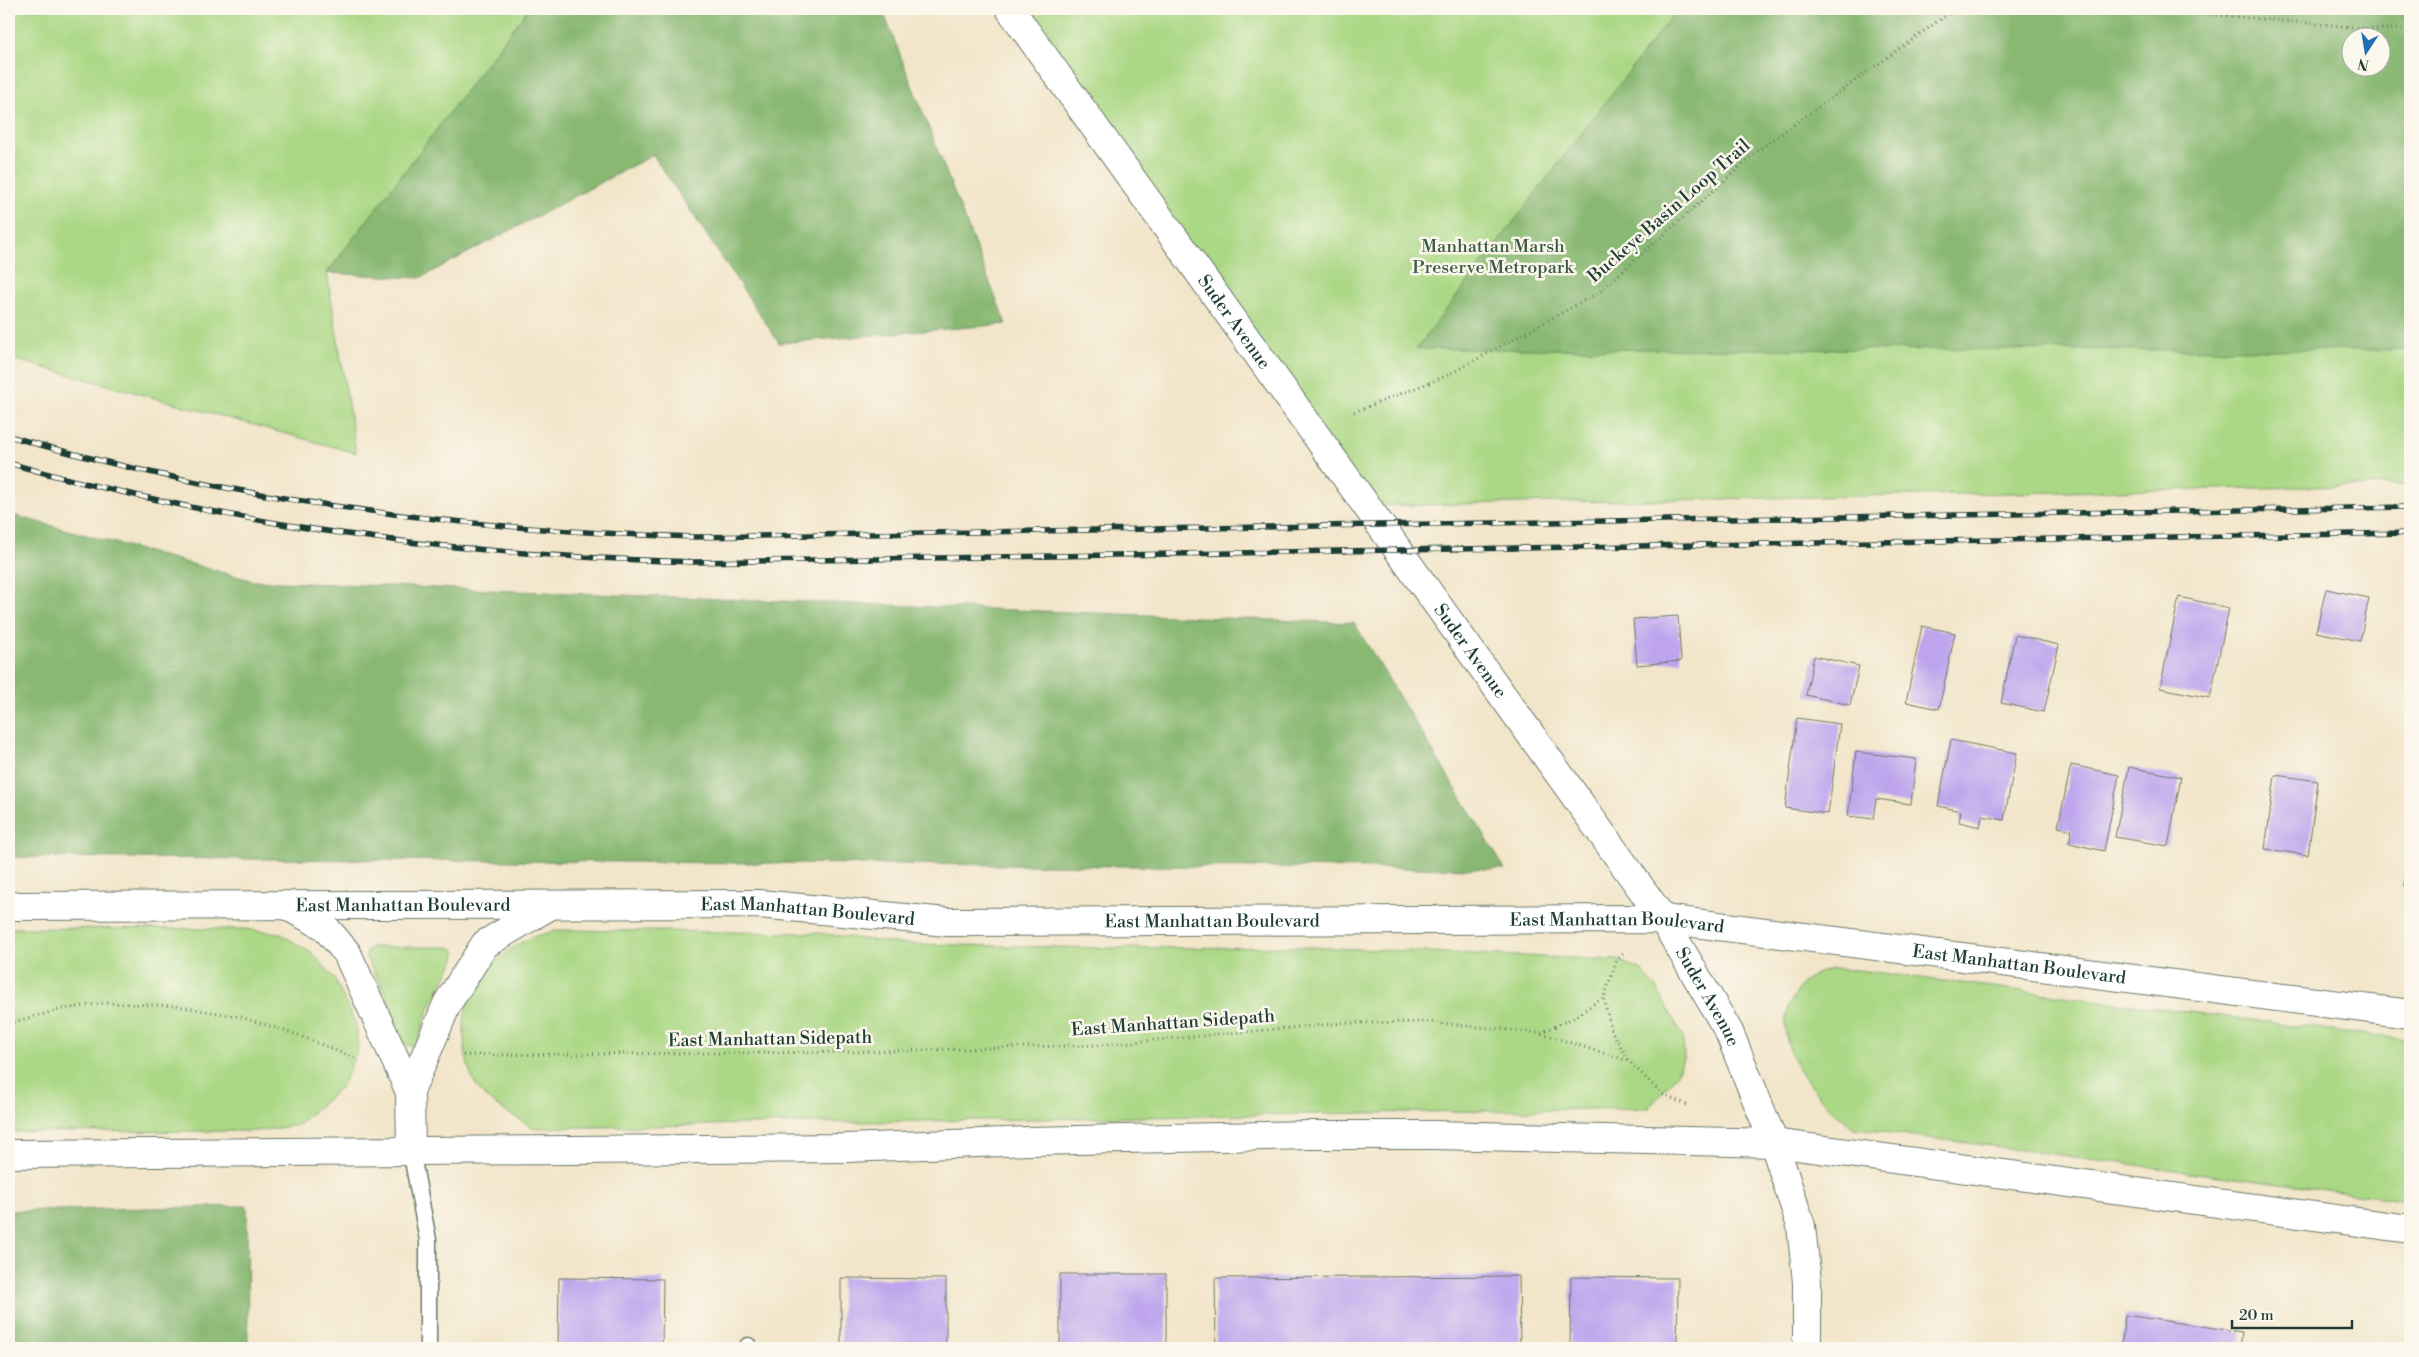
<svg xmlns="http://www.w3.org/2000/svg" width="2419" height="1357" viewBox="0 0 2419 1357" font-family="'Libre Bodoni',serif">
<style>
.green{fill:#abd885;stroke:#658a5c;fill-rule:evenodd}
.forest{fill:#88b872;stroke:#547a53;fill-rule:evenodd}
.building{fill:#bda4ed}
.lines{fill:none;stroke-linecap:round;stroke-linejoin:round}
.service-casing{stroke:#697868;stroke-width:19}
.tertiary-casing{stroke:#697868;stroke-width:30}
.path{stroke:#697868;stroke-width:3;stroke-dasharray:1 4;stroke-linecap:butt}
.service{stroke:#fff;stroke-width:16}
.tertiary{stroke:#fff;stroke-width:28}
.rail-casing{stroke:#1f3d34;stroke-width:5.5}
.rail{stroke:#fbf7ec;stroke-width:4;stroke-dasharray:11;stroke-linecap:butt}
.labels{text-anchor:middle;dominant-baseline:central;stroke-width:5;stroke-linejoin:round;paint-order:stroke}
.street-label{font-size:18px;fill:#1f3d34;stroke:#fbf7ec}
.park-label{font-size:18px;fill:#3b5c44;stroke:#fbf7ec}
</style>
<rect width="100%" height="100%" fill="#fbf7ec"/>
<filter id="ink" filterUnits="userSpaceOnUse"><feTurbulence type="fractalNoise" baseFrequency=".02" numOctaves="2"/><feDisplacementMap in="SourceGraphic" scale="10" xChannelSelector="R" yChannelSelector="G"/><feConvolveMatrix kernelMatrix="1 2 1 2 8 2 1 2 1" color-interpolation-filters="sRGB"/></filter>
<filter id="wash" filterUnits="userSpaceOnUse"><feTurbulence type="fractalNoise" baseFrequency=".0096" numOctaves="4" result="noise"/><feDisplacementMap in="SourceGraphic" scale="20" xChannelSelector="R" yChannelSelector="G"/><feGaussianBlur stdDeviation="1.12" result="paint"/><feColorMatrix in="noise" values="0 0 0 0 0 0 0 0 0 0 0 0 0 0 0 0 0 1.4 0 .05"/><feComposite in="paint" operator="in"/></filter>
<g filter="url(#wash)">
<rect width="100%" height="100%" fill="#f2e5c9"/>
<g class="green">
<path d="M 9,9 L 528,9 L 327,273 L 356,453 L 9,358 Z"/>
<path d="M 1010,9 L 2410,9 L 2410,485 L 1367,506 ZM 2352,38 L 2382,38 L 2382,68 L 2352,68 Z"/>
<path d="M 9,928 L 244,929 L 281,934 L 313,954 L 334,978 L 356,1024 L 358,1049 L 342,1086 L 298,1125 L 259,1131 L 9,1132 Z"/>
<path d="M 558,930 L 817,933 L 901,944 L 1110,948 L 1310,947 L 1617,960 L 1640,969 L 1657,989 L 1683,1037 L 1684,1056 L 1677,1074 L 1649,1108 L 534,1128 C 518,1119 486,1102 476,1085 C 462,1062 460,1018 471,993 C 479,975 505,951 522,942 C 532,936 547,933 558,930 Z"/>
<path d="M 372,947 L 449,947 L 455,950 L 455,959 L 430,1006 L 417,1042 L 413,1046 L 405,1045 L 401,1042 L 387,996 L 366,958 L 367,951 Z"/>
<path d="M 1832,969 L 1858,970 L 2410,1040 L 2410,1201 L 1854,1128 C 1819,1101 1767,1048 1792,1000 C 1802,980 1811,974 1832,969 Z"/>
</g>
<g class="forest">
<path d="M 528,9 L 882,9 L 1006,324 L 779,343 L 653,155 L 420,278 L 327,273 Z"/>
<path d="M 1677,9 L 2410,9 L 2410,350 L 1416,349 ZM 2352,38 L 2382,38 L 2382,68 L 2352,68 Z"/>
<path d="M 9,514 L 254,581 L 1354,623 L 1505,869 L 9,857 Z"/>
<path d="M 247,1206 L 248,1348 L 9,1348 L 9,1211 Z"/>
</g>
<g id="blocks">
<g class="building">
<path d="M 2326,589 L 2369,598 L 2360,641 L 2316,632 Z"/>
<path d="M 2179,597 L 2229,608 L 2210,698 L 2160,688 Z"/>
<path d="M 1678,616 L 1681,661 L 1637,665 L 1633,619 Z"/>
<path d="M 1922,626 L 1955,633 L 1939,709 L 1906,702 Z"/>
<path d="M 2015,635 L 2059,645 L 2044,712 L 2001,703 Z"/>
<path d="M 1814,656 L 1859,666 L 1850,705 L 1806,695 Z"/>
<path d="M 1797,718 L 1840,724 L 1828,814 L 1785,808 Z"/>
<path d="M 1951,740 L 2017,753 L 2004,820 L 1982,816 L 1980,827 L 1959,822 L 1961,811 L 1938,806 Z"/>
<path d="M 1856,752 L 1916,759 L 1911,804 L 1876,799 L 1873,819 L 1848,816 Z"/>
<path d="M 2071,765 L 2119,775 L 2104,851 L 2069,843 L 2072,830 L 2058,827 Z"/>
<path d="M 2129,767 L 2181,777 L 2168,846 L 2115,837 Z"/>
<path d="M 2275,775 L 2318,781 L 2308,855 L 2265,849 Z"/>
<path d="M 2409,844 L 2410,844 L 2410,887 L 2404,886 Z"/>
<rect x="1060" y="1274" width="106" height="74"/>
<path d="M 1519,1276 L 1520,1348 L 1216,1348 L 1215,1278 Z"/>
<path d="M 1571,1277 L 1678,1278 L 1677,1348 L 1570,1348 Z"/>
<path d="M 559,1278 L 663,1279 L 662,1348 L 558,1348 Z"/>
<path d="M 841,1278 L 946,1279 L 946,1348 L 841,1348 Z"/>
<path d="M 2125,1315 L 2242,1332 L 2240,1348 L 2121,1348 Z"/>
</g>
</g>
</g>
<g filter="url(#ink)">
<use href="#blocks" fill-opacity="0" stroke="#697868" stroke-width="1"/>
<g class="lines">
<g class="service-casing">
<g id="service">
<path d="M 411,1150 L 428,1240 L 428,1348"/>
<path d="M 748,1348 L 748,1346"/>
</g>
</g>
<g class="tertiary-casing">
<g id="tertiary">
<path id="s1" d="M 1010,9 L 1663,919 L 1729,1032 L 1774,1143 L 1801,1226 L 1807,1282 L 1807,1348"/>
<path id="s2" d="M 9,906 L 759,904 L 947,922 L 1663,919 L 2410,1014"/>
<path d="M 289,907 L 324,926 L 347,953 L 410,1092"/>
<path d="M 411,1150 L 410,1092 L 447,1004 L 485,944 L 549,906"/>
<path d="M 9,1154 L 846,1148 L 1030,1141 L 1311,1135 L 1433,1135 L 1774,1143 L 2410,1229"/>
</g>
</g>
<g class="path">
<path d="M 2147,9 L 2377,29 L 2410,29"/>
<path d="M 1354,412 L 1444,377 L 1598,293 L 1760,149 L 1955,9"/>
<path d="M 1623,954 L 1617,960 L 1604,997 L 1611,1030 L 1629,1061 L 1662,1094 L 1687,1105"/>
<path d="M 9,1023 L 63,1009 L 104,1003 L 176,1006 L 241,1017 L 298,1035 L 357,1059"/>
<path d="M 1541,1033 L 1573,1018 L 1604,997"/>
<path d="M 463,1055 L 848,1052 L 1099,1045 L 1344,1023 L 1428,1022 L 1540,1033 L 1629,1061"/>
</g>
<use href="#service" class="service"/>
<use href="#tertiary" class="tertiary"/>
<g class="rail-casing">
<g id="rail">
<path d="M 9,436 C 232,501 463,530 695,537 L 2410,507"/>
<path d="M 9,463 C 53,476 99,487 144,497 C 325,538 508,557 694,562 L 2410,533"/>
</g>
</g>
<use href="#rail" class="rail"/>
</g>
</g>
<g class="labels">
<g class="street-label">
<text transform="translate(1669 211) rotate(-41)">Buckeye Basin Loop Trail</text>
<text stroke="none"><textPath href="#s1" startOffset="385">Suder Avenue</textPath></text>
<text stroke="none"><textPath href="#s1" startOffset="790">Suder Avenue</textPath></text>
<text stroke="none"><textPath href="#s2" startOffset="394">East Manhattan Boulevard</textPath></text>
<text stroke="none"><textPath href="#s2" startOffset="799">East Manhattan Boulevard</textPath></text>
<text stroke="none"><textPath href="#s2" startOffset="1204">East Manhattan Boulevard</textPath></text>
<text stroke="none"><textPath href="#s2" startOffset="1609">East Manhattan Boulevard</textPath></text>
<text stroke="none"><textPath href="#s2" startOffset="2014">East Manhattan Boulevard</textPath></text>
<text stroke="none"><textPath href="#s1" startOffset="1210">Suder Avenue</textPath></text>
<text transform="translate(1173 1023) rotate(-4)">East Manhattan Sidepath</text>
<text transform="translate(770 1039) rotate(-1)">East Manhattan Sidepath</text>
</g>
<g class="park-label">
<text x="1493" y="246">Manhattan Marsh<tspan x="1493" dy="21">Preserve Metropark</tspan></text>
</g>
</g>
<rect width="2419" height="1357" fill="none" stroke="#fbf7ec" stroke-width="30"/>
<g transform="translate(2366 52) rotate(192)"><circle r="24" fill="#fbf7ec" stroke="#a3ada2"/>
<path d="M0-4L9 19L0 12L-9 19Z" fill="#1f6fb2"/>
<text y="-8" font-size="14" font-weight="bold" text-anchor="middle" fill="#1f3d34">N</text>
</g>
<path d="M2232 1320v8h120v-8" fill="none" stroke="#1f3d34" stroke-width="2.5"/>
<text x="2239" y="1320" font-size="15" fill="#1f3d34" stroke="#fbf7ec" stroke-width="4" paint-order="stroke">20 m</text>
</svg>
